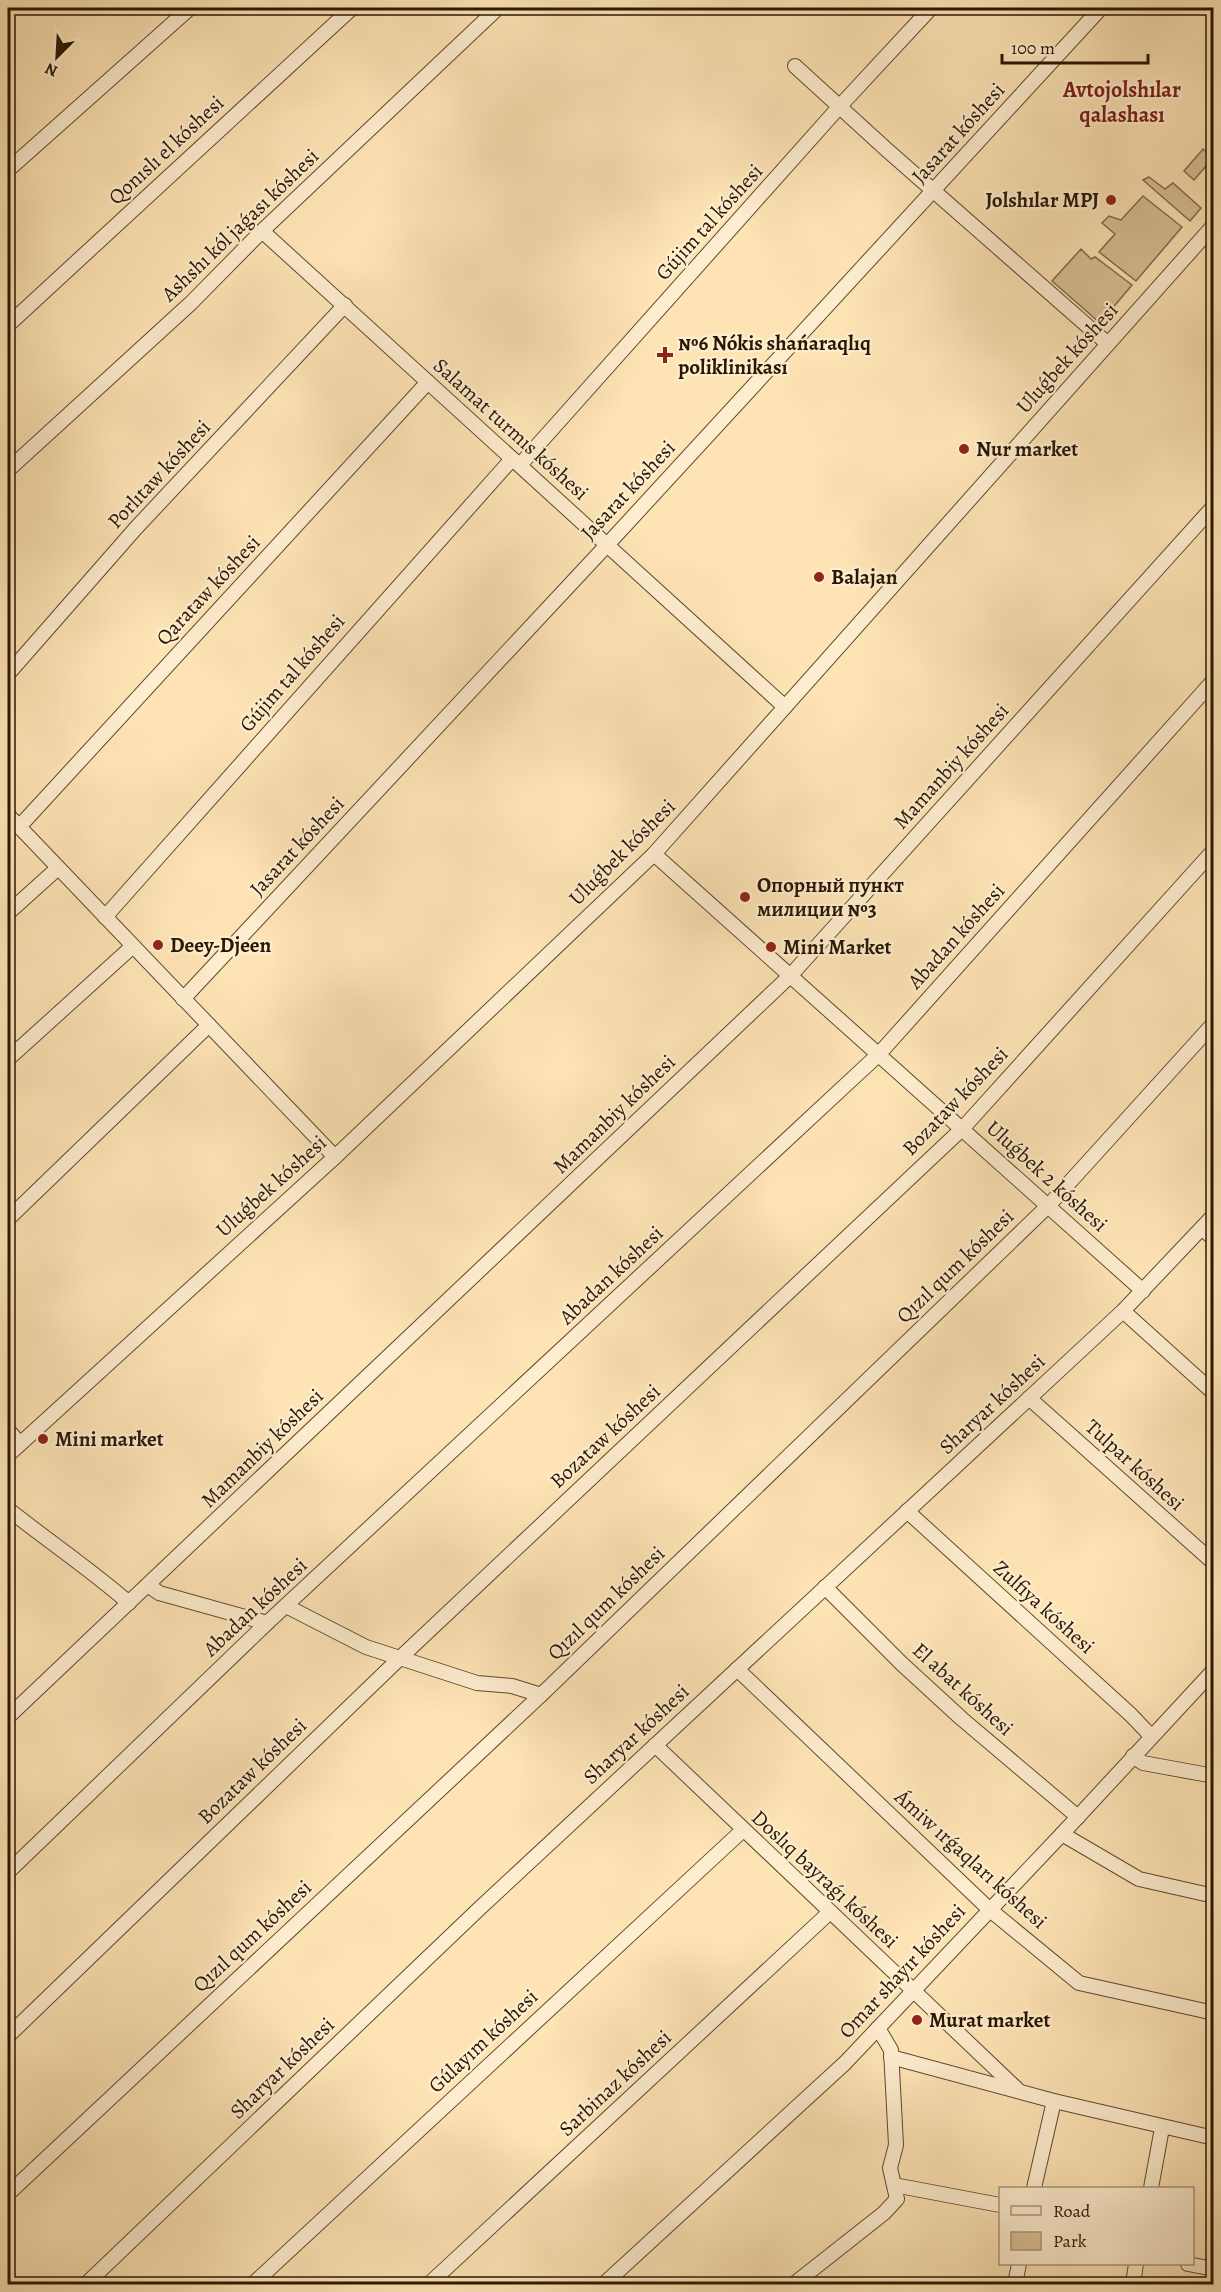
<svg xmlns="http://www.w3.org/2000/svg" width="1221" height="2292" viewBox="0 0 1221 2292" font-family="Alegreya,serif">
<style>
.green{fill:#dac197;stroke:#816c4c;stroke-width:1.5}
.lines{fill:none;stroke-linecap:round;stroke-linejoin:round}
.minor-casing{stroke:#5e4a2f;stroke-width:16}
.minor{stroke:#feedcf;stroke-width:14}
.poi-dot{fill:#8f2418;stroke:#feedcf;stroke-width:2}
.labels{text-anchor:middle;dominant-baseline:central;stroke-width:4.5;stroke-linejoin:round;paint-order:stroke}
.street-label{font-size:21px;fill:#281702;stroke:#feedcf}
.poi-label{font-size:21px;font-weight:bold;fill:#281702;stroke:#feedcf;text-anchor:start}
.neighbourhood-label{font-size:22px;font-weight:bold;fill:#7a1f14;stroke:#feedcf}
</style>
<rect width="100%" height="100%" fill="#fee4b5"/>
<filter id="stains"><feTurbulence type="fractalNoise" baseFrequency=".00333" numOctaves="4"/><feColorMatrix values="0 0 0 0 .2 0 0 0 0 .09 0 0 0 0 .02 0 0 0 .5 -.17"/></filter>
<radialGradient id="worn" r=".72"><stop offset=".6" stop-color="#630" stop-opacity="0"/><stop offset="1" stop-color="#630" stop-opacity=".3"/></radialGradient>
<g class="green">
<path d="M 1203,149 L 1213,158 L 1194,180 L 1184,171 Z"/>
<path d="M 1149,177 L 1165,189 L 1173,183 L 1201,208 L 1190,221 L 1143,180 Z"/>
<path d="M 1143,196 L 1182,227 L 1136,281 L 1099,252 L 1115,234 L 1102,223 L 1109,216 L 1121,220 Z"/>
<path d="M 1081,249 L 1091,259 L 1095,257 L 1132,285 L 1100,323 L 1052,281 Z"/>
</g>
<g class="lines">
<g class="minor-casing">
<g id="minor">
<path d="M 795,66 L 887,150 L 1108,344"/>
<path d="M 8,170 L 190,8"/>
<path d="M 262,231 L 785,707"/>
<path d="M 8,325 L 352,8"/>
<path d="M 520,465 L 840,106 L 931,8"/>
<path d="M 8,470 L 191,303 L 262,231 L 498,8"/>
<path d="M 8,674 L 136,528 L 345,305"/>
<path d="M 8,815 L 335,1157"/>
<path d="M 19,827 L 428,382"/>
<path d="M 654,854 L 1143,1291"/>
<path d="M 8,913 L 58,868"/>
<path d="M 105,917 L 512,459"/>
<path d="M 183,999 L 607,545 L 1101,8"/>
<path d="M 8,1059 L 133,946"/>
<path d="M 8,1219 L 209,1025"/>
<path d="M 1202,1228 L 1214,1239"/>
<path d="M 1123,1311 L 1214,1393"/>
<path d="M 1029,1398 L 1214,1563"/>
<path d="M 8,1430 L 20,1444"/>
<path d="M 8,1455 L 335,1157 L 654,854 L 1214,225"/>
<path d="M 8,1509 C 48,1541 90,1569 129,1603"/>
<path d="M 907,1511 L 1131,1715 L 1151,1736"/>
<path d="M 148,1585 L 159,1593 L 267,1623"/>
<path d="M 825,1587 L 902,1664 L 962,1719 L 1078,1817"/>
<path d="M 286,1606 L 366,1647 L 477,1683 L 512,1686 L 541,1695"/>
<path d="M 737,1669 L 989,1909 L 1079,1983 L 1214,2013"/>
<path d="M 8,1717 L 791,975 L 1214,506"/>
<path d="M 655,1745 L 1019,2091"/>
<path d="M 1133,1756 L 1143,1763 L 1214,1776"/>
<path d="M 1062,1834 L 1139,1879 L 1214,1896"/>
<path d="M 8,1872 L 267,1623 L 879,1054 L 1214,680"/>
<path d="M 8,2036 L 400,1658 L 963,1128 L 1214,850"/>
<path d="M 891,2057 L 1054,2101 L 1214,2138"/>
<path d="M 894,2185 L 1000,2205"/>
<path d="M 1034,2188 L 1054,2101"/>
<path d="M 1151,2188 L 1162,2128"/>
<path d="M 8,2194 L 541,1695 L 1049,1205 L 1214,1023"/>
<path d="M 1188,2264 L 1214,2269"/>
<path d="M 86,2284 L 481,1907 L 1123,1311 L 1214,1215"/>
<path d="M 253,2284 L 743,1830"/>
<path d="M 429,2284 L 830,1912"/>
<path d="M 604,2284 L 845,2063 L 1062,1834 L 1214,1670"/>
<path d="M 794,2284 L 884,2213 L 897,2199 L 890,2168 L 896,2145 L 891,2050 L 878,2028"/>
<path d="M 1015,2284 L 1019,2264"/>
<path d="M 1133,2284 L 1136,2264"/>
</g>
</g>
<use href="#minor" class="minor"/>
</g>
<g class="poi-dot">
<circle cx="1111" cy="200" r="6"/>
<path d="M662 346h6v6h6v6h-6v6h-6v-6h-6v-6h6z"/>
<circle cx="964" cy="449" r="6"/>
<circle cx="819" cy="577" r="6"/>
<circle cx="745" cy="897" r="6"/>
<circle cx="158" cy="945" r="6"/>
<circle cx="771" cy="947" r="6"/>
<circle cx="43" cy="1439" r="6"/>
<circle cx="917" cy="2020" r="6"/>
</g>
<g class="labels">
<g class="street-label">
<text transform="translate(958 133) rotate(-48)">Jasarat kóshesi</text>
<text transform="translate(166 150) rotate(-43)">Qonıslı el kóshesi</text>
<text transform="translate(709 222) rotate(-48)">Gújim tal kóshesi</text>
<text transform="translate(240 225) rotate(-44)">Ashshı kól jaǵası kóshesi</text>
<text transform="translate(1067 358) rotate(-48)">Uluǵbek kóshesi</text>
<text transform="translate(511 429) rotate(42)">Salamat turmıs kóshesi</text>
<text transform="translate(159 474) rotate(-47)">Porlıtaw kóshesi</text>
<text transform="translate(628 490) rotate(-47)">Jasarat kóshesi</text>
<text transform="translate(208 590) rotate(-47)">Qarataw kóshesi</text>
<text transform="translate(292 673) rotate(-49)">Gújim tal kóshesi</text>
<text transform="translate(951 766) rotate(-48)">Mamanbiy kóshesi</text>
<text transform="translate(297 846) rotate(-47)">Jasarat kóshesi</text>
<text transform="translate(622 852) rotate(-45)">Uluǵbek kóshesi</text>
<text transform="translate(956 936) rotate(-48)">Abadan kóshesi</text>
<text transform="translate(955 1101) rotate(-46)">Bozataw kóshesi</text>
<text transform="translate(614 1114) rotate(-44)">Mamanbiy kóshesi</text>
<text transform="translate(1047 1176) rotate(42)">Uluǵbek 2 kóshesi</text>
<text transform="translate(271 1186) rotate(-42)">Uluǵbek kóshesi</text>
<text transform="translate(955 1266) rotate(-44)">Qızıl qum kóshesi</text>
<text transform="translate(611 1275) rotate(-43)">Abadan kóshesi</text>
<text transform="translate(992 1404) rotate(-43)">Sharyar kóshesi</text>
<text transform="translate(605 1436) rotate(-43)">Bozataw kóshesi</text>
<text transform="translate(262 1448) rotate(-44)">Mamanbiy kóshesi</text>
<text transform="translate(1135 1465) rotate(42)">Tulpar kóshesi</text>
<text transform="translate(606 1603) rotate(-44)">Qızıl qum kóshesi</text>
<text transform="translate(255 1607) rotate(-43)">Abadan kóshesi</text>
<text transform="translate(1044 1607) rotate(42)">Zulfiya kóshesi</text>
<text transform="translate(963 1689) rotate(42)">El abat kóshesi</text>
<text transform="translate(636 1734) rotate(-43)">Sharyar kóshesi</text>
<text transform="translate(252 1771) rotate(-44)">Bozataw kóshesi</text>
<text transform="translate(971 1859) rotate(42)">Ámiw ırǵaqları kóshesi</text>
<text transform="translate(825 1879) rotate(43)">Doslıq bayraǵı kóshesi</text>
<text transform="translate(252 1936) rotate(-43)">Qızıl qum kóshesi</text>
<text transform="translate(902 1971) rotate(-47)">Omar shayır kóshesi</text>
<text transform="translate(483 2041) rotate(-43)">Gúlayım kóshesi</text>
<text transform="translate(282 2068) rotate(-44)">Sharyar kóshesi</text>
<text transform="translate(615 2083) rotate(-43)">Sarbinaz kóshesi</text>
</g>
<g class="poi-label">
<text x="1099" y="200" text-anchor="end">Jolshılar MPJ</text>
<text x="678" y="343">№6 Nókis shańaraqlıq<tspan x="678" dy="24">poliklinikası</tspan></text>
<text x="976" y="449">Nur market</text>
<text x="831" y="577">Balajan</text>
<text x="757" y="885">Опорный пункт<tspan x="757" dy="24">милиции №3</tspan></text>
<text x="170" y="945">Deey-Djeen</text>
<text x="783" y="947">Mini Market</text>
<text x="55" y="1439">Mini market</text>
<text x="929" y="2020">Murat market</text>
</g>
<g class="neighbourhood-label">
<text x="1122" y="90">Avtojolshılar<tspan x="1122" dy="25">qalashası</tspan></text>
</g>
</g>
<rect width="1221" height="2292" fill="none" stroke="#fee4b5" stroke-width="30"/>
<rect x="9" y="9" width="1203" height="2274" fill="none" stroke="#281702" stroke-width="3"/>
<rect x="15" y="15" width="1191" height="2262" fill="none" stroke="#281702" stroke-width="1.5"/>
<rect x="999" y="2187" width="195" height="78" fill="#feedcf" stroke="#a8977d" stroke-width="1.5"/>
<rect x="1011" y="2206" width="30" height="9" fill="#feedcf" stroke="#a8977d" stroke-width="1.5"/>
<text x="1053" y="2217" font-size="18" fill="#281702">Road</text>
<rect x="1011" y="2232" width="30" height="18" fill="#dac197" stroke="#a8977d" stroke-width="1.5"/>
<text x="1053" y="2247" font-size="18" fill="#281702">Park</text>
<g transform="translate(57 57) rotate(204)" stroke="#feedcf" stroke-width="4.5" paint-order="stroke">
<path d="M0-4.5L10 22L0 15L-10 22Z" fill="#281702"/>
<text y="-9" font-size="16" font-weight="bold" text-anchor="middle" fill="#281702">N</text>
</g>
<path d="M1002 54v9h146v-9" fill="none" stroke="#281702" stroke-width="3"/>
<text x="1011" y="54" font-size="18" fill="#281702" stroke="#feedcf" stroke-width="4.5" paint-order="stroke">100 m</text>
<rect width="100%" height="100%" filter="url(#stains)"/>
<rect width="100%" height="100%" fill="url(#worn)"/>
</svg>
